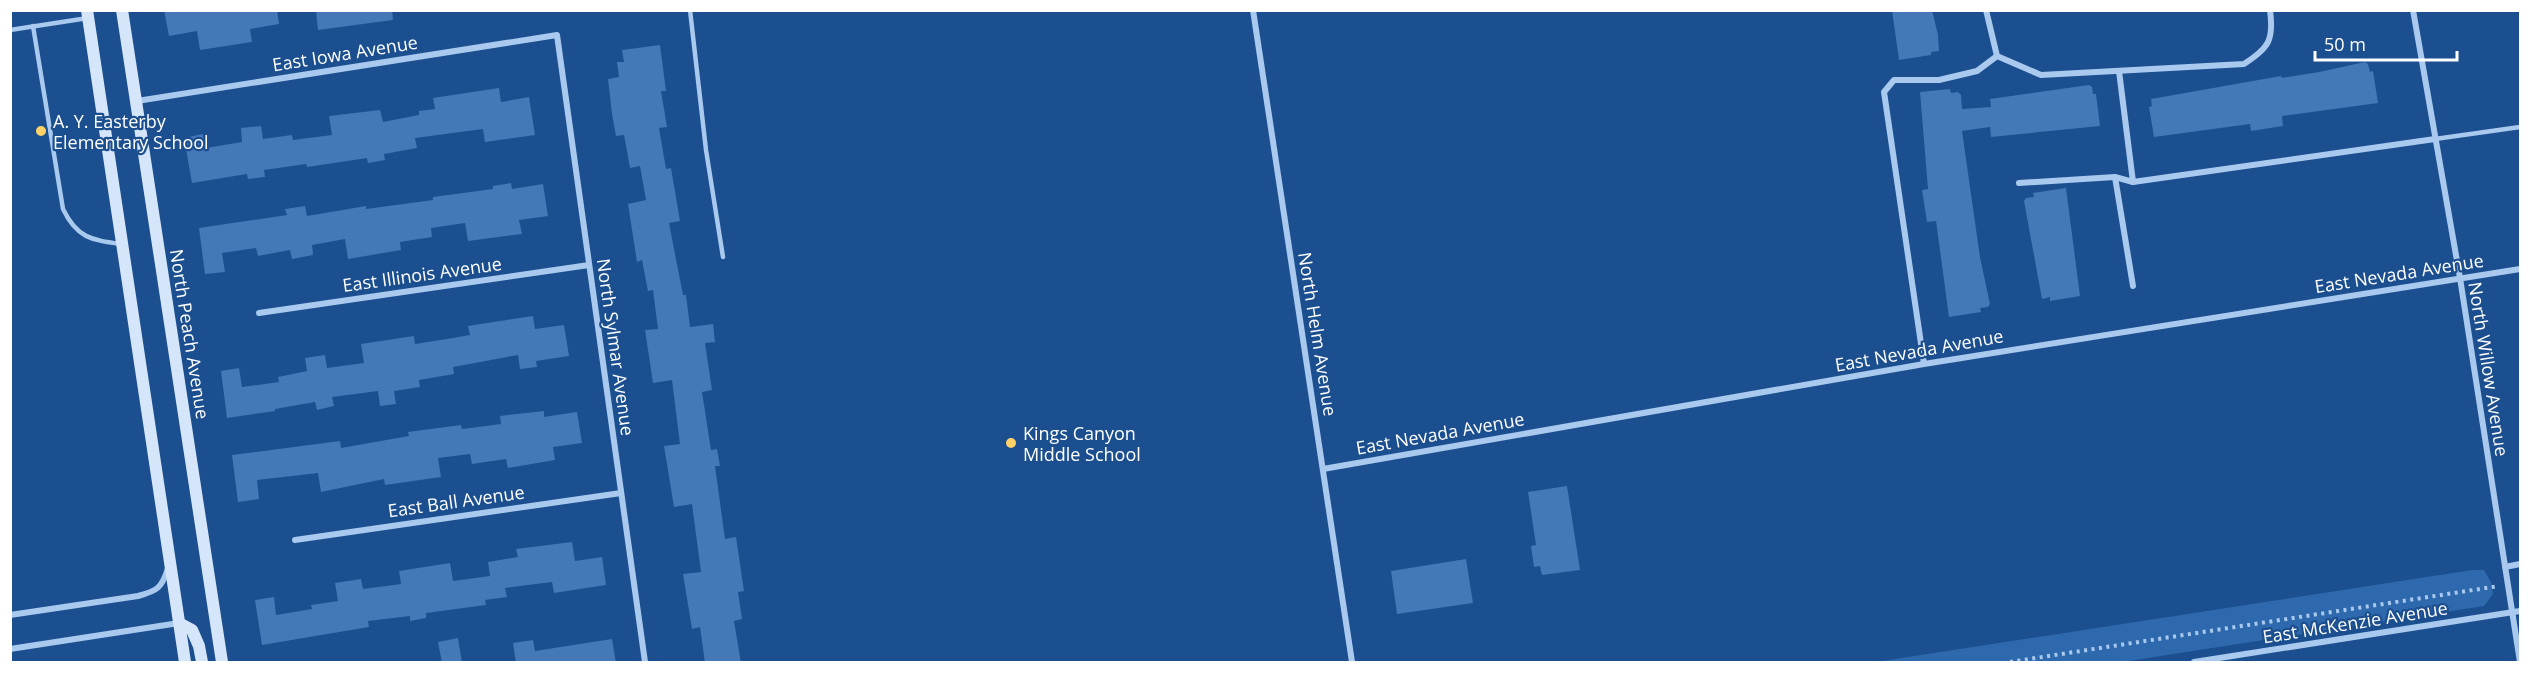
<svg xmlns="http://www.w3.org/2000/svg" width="2531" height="673" viewBox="0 0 2531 673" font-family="'Open Sans',sans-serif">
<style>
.green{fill:#2e69ad}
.building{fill:#4478b7}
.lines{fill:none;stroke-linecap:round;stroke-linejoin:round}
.path{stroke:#a9c9ee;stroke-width:4;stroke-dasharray:3 4.5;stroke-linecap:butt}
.lane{stroke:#a9c9ee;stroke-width:4.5}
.street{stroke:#a9c9ee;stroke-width:6}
.secondary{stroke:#d6e6fa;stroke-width:12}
.poi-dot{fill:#ffd166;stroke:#1b4f8f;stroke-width:2}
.labels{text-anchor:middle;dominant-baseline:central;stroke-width:4.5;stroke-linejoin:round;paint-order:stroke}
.street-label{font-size:18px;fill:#fff;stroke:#1b4f8f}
.poi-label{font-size:18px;fill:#fff;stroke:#1b4f8f;text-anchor:start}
</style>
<rect width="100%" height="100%" fill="#1b4f8f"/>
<path class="green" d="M 2472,570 L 2484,570 L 2491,582 L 2493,594 L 2484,606 L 2122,662 L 1876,662 Z"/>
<g class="building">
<path d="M 164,10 L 277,10 L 279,24 L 250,29 L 252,42 L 200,50 L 197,31 L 169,36 Z"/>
<path d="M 316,10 L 392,10 L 393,20 L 318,30 Z"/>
<path d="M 1892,10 L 1932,10 L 1938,35 L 1939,51 L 1931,52 L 1931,55 L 1899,60 Z"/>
<path d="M 660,45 L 666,91 L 661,91 L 667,127 L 659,128 L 666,169 L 671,168 L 680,221 L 669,223 L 683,295 L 686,295 L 690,327 L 713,324 L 715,342 L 705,343 L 712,390 L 702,392 L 711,450 L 717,449 L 720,466 L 715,466 L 725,539 L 736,537 L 744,591 L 738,592 L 742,619 L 734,621 L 741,663 L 705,663 L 700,627 L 692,629 L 683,574 L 701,572 L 692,504 L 674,507 L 664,446 L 680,444 L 672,380 L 653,383 L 645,330 L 658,329 L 653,290 L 648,291 L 642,260 L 637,262 L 628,204 L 646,200 L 640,166 L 630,168 L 624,135 L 616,136 L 612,114 L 608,79 L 619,77 L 617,62 L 624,62 L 622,50 Z"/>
<path d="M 2365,62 L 2368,64 L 2370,72 L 2373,71 L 2378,103 L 2282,116 L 2283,126 L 2251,131 L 2250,124 L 2154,137 L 2149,107 L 2152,106 L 2151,99 L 2281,76 L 2282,78 L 2319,72 Z"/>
<path d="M 2089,85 L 2092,87 L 2093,94 L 2096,94 L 2100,126 L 1991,137 L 1990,127 L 1962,131 L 1980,257 L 1990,304 L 1988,307 L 1980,308 L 1981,312 L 1949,317 L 1936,221 L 1927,222 L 1922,190 L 1928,189 L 1920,92 L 1950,89 L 1951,93 L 1958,92 L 1961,95 L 1962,109 L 1991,107 L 1990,99 Z"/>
<path d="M 499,88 L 501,102 L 529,97 L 535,135 L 485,142 L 483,129 L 415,138 L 417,148 L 384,154 L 385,160 L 368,163 L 367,158 L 307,167 L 306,164 L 264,170 L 265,177 L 248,179 L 247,174 L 192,183 L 184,138 L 203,134 L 206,148 L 242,142 L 241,128 L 261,126 L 263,139 L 292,135 L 293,140 L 332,135 L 329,116 L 380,110 L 383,122 L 419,115 L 419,111 L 435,109 L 433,98 Z"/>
<path d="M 511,183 L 512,189 L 543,184 L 548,216 L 519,220 L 522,234 L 468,241 L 465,223 L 431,228 L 432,237 L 400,242 L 401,250 L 348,259 L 345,239 L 312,245 L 313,255 L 292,259 L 290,250 L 258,256 L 256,248 L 222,253 L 225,272 L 205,274 L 199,228 L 287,215 L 285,209 L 305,206 L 307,216 L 366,206 L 366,209 L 433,200 L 433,197 L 493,189 L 493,186 Z"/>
<path d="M 2066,188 L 2080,296 L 2050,301 L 2050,297 L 2042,299 L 2024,201 L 2026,198 L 2034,197 L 2033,193 Z"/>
<path d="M 533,316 L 535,329 L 564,325 L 569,356 L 536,361 L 537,367 L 520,369 L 518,355 L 453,367 L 454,374 L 419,380 L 420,387 L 394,391 L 396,404 L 380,406 L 378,391 L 332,397 L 334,406 L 317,410 L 315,402 L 275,409 L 275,411 L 227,418 L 221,371 L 239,368 L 242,387 L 279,382 L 278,377 L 307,371 L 305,358 L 325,355 L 327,368 L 364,363 L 361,344 L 414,336 L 415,344 L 453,338 L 470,335 L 468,326 Z"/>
<path d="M 544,411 L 544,417 L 577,412 L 582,443 L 553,447 L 555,460 L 508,468 L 506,459 L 472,464 L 470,454 L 438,458 L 441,477 L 385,485 L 384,479 L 321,492 L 318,473 L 292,476 L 257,480 L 259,499 L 238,502 L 232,455 L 340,441 L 341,448 L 409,436 L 408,432 L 461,425 L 462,429 L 501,424 L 500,416 Z"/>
<path d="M 1567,486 L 1580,570 L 1542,575 L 1540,566 L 1534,567 L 1531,546 L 1536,545 L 1528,492 Z"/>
<path d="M 572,542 L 575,561 L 602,557 L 606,585 L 554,593 L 552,582 L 505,588 L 507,597 L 485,600 L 486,605 L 426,613 L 426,618 L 410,621 L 410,616 L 368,621 L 369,627 L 262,645 L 255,600 L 274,597 L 276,615 L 312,609 L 311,605 L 338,601 L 335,583 L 361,579 L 363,589 L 401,584 L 399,571 L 450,563 L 453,581 L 490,576 L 488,562 L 518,557 L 516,549 Z"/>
<path d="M 1466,559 L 1473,603 L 1397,614 L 1391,571 Z"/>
<path d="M 458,638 L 462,663 L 442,663 L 438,642 Z"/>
<path d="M 612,639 L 616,663 L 516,663 L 513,643 L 533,640 L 535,651 Z"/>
</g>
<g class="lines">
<path class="path" d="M 2010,662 L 2499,586"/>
<g class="lane">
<path d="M 690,10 L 706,150 L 723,257"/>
<path d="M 33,26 L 63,209 C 77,238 91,240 121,244"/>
<path d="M 10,30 L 88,18"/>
<path d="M 2435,139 L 2520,127"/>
</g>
<g class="street">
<path d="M 1253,10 L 1352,662"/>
<path d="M 1986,10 L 1997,56 L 2041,75 L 2244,64 C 2269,48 2274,40 2270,10"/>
<path d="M 2413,10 L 2460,278 L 2520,662"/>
<path d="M 2119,71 L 2133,182 L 2435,139"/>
<path d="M 137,101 L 557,35 L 645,662"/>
<path d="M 2115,177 L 2133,286"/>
<path d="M 2019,183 L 2115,177 L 2133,182"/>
<path d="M 259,313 L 589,265"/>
<path d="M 1924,364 L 1884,92 L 1894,80 L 1939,80 L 1977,71 L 1997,56"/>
<path d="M 1323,469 L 1924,364 L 2520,269"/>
<path d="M 295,540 L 621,493"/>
<path d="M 2505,567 L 2520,564"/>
<path d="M 10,615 L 138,596 C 157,591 162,588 168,568"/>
<path d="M 10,649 L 179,623"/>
<path d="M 2194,662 L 2520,611"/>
</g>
<g class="secondary">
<path d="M 87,10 L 185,662"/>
<path d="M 122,10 L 222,662"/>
<path d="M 179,623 L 192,630 L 199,646 L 202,662"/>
</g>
</g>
<g class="poi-dot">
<circle cx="41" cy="131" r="6"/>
<circle cx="1011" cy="443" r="6"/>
</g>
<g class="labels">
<g class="street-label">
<text transform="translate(345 53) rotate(-9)">East Iowa Avenue</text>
<text transform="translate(2399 273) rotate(-9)">East Nevada Avenue</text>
<text transform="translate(422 274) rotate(-8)">East Illinois Avenue</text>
<text transform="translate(190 334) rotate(81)">North Peach Avenue</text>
<text transform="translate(1318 334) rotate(81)">North Helm Avenue</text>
<text transform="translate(616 347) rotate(82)">North Sylmar Avenue</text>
<text transform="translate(1919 350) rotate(-10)">East Nevada Avenue</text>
<text transform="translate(2489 369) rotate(81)">North Willow Avenue</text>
<text transform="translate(1440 433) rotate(-10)">East Nevada Avenue</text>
<text transform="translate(456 501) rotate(-8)">East Ball Avenue</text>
<text transform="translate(2355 622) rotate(-9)">East McKenzie Avenue</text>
</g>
<g class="poi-label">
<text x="53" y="121">A. Y. Easterby<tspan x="53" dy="21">Elementary School</tspan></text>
<text x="1023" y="433">Kings Canyon<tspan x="1023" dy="21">Middle School</tspan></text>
</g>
</g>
<rect width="2531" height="673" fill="none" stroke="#ffffff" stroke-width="24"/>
<path d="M2315 51v9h142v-9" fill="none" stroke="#ffffff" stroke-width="3"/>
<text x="2324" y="51" font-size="18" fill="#ffffff" stroke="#1b4f8f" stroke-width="4.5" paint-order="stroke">50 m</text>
</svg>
